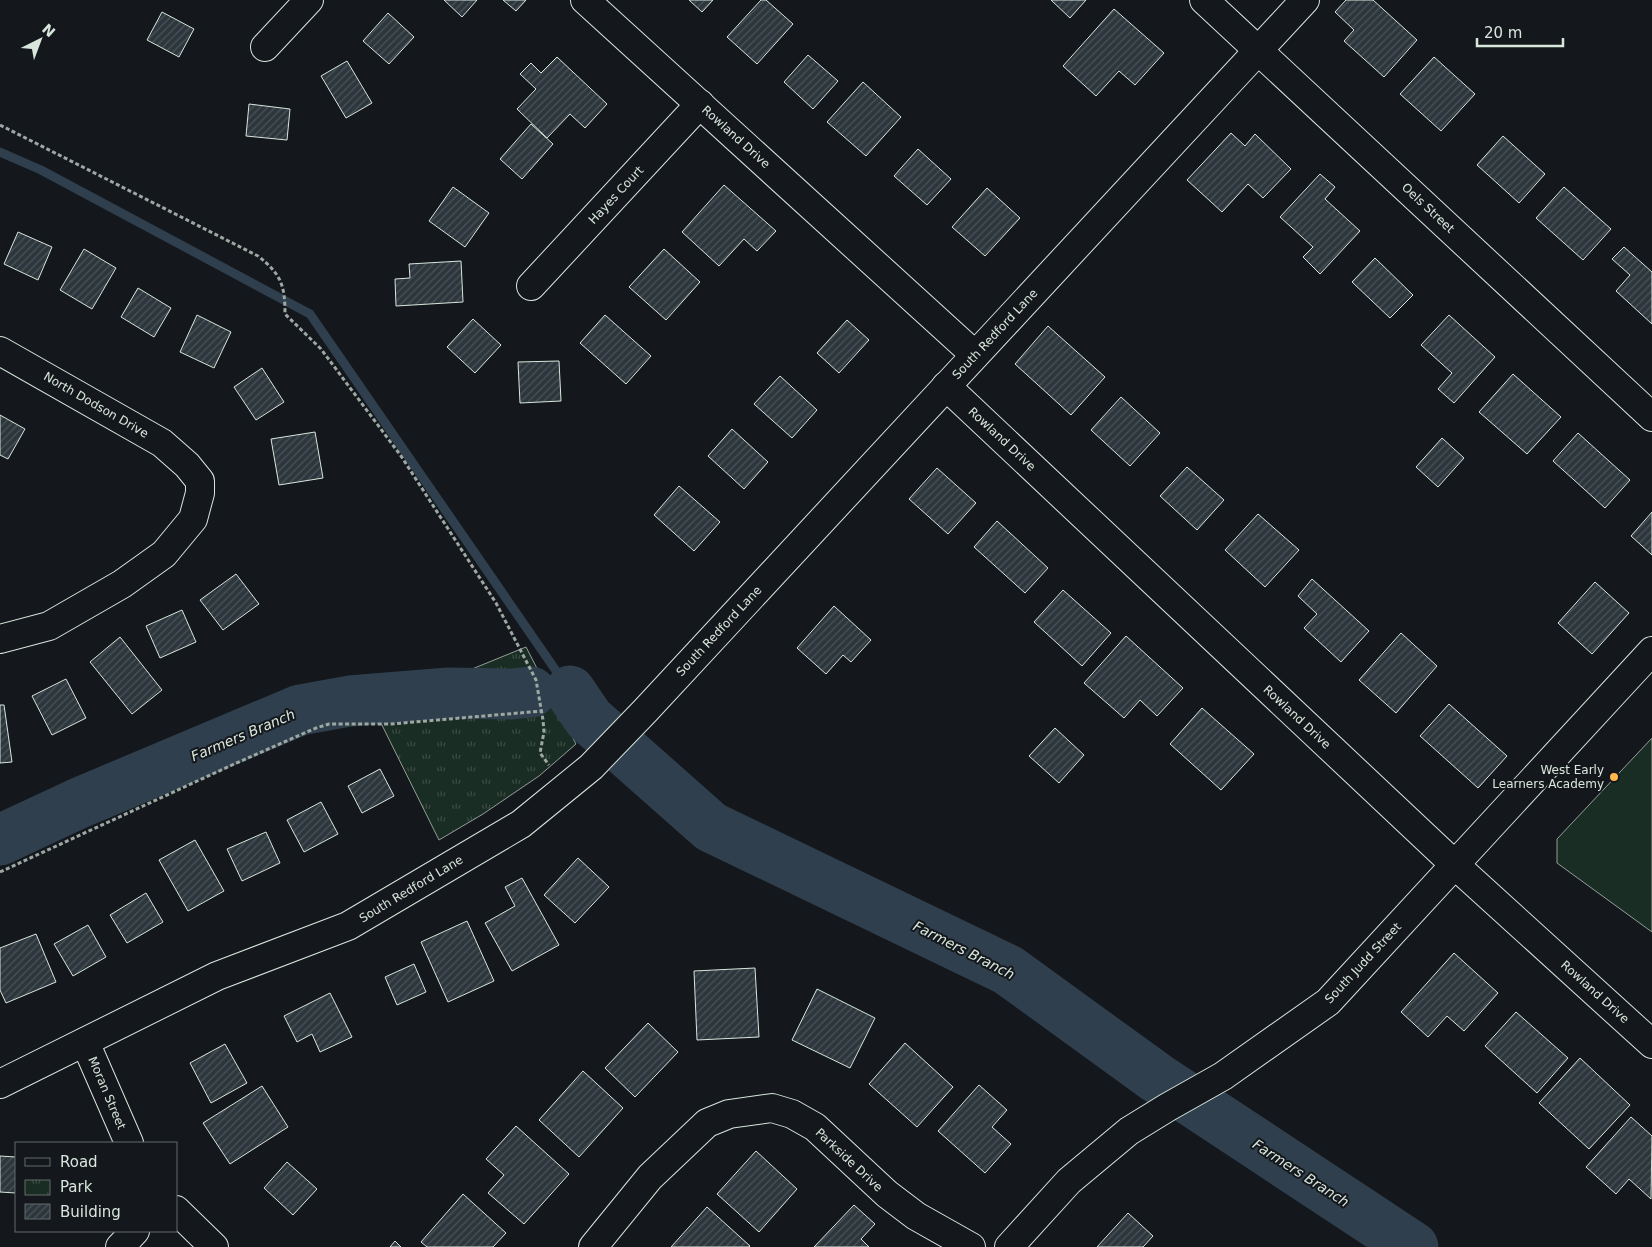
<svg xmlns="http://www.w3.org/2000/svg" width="1652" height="1247" viewBox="0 0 1652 1247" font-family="'DejaVu Sans',sans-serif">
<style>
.park{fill:url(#park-tufts);stroke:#939e99}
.pitch{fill:#1a2d24;stroke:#939e99}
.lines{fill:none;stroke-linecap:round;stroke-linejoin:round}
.stream{stroke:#2f3f4d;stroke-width:9}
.river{stroke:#2f3f4d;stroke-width:51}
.building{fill:url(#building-hatch);stroke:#d8e6dc}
.minor-casing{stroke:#d8e6dc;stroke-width:30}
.path{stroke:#9da8a2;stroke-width:3;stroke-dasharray:4 2.5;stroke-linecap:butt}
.minor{stroke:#14181c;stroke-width:28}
.poi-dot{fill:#ffb74d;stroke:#14181c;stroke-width:2}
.labels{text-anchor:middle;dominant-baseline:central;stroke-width:4;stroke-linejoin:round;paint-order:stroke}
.street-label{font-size:12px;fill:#d8e6dc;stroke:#14181c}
.poi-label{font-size:12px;fill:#d8e6dc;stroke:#14181c;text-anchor:end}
.water-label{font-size:14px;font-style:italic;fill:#d8e6dc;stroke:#14181c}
</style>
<defs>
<pattern id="park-tufts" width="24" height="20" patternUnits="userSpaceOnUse" patternTransform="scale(1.25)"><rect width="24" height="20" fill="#1a2d24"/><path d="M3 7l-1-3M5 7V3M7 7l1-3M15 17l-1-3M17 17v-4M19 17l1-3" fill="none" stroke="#3b4b43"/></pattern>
<pattern id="building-hatch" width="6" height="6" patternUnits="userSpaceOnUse" patternTransform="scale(1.25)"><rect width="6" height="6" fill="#2c363c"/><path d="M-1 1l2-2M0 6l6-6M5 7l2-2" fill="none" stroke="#4a5358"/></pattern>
</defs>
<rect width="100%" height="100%" fill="#14181c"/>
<path class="park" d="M 526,647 L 576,744 L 539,776 L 483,814 L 439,840 L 374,709 Z"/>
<path class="pitch" d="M 1652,738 L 1652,932 L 1557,863 L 1557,839 Z"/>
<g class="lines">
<g class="stream">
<path d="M 0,152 L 41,170 L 310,314 L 570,691"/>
<path d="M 546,690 L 555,689 L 570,691"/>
</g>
<g class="river">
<path d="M 570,691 L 589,719 L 711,827 L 1008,970 L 1157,1078 L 1413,1247"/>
<path d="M 0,840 L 79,803 L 300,710 L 350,701 L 449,693 L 512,694 L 531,692"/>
</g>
</g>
<g class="building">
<path d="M 444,0 L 477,0 L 462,17 Z"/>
<path d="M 503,0 L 526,0 L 516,11 Z"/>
<path d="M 689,0 L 713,0 L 702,12 Z"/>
<path d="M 761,0 L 766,0 L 793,24 L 757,64 L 727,37 Z"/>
<path d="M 1051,0 L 1086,0 L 1070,18 Z"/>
<path d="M 1346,0 L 1373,0 L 1417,40 L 1384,77 L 1344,41 L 1354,30 L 1335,12 Z"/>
<path d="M 1114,9 L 1164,53 L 1135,85 L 1119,71 L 1096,96 L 1063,66 Z"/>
<path d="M 162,12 L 194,29 L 179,57 L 147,40 Z"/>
<path d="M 388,13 L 414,37 L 389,64 L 363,41 Z"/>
<path d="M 808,55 L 838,81 L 813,109 L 784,82 Z"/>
<path d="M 557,57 L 607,104 L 585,128 L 570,114 L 547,138 L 517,109 L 536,89 L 520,74 L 531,63 L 541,73 Z"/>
<path d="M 1434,57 L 1475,94 L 1441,131 L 1400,94 Z"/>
<path d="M 347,61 L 372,103 L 346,118 L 321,76 Z"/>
<path d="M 863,82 L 901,117 L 866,156 L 827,122 Z"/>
<path d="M 249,104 L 290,109 L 287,140 L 246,136 Z"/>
<path d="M 531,124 L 553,144 L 522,179 L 500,159 Z"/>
<path d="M 1231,133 L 1245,146 L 1255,134 L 1291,169 L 1263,198 L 1248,184 L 1222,212 L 1187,180 Z"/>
<path d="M 1503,136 L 1545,174 L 1519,203 L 1477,165 Z"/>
<path d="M 918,149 L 951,179 L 927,205 L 894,176 Z"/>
<path d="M 1320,174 L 1335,187 L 1325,199 L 1360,231 L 1320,274 L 1303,257 L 1313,247 L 1280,217 Z"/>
<path d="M 724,185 L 776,231 L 757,251 L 744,239 L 719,266 L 682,232 Z"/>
<path d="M 453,187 L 489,213 L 465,247 L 429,221 Z"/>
<path d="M 1564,187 L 1611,229 L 1583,260 L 1536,218 Z"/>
<path d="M 987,188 L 1020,218 L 985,256 L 952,227 Z"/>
<path d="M 18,232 L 52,247 L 38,280 L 4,264 Z"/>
<path d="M 1624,247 L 1652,272 L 1652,324 L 1616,291 L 1630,275 L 1612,259 Z"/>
<path d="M 84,249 L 116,268 L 92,309 L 60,290 Z"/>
<path d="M 664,249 L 700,282 L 666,320 L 629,287 Z"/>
<path d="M 1375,258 L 1413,295 L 1390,318 L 1352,282 Z"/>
<path d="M 461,261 L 463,302 L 396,306 L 395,279 L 410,278 L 409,264 Z"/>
<path d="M 138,288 L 171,308 L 154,337 L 121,317 Z"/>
<path d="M 197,315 L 231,332 L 214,368 L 180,352 Z"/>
<path d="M 605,315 L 651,356 L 626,384 L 580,343 Z"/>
<path d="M 1449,315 L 1495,357 L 1454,403 L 1438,389 L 1452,373 L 1421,345 Z"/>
<path d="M 473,319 L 501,345 L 475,373 L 447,347 Z"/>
<path d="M 847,320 L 869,340 L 839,373 L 817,353 Z"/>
<path d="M 1048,326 L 1105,377 L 1071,415 L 1015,364 Z"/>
<path d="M 559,361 L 561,401 L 520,403 L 518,362 Z"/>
<path d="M 262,368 L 284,402 L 256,420 L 234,387 Z"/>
<path d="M 1513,374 L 1561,417 L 1527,454 L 1479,412 Z"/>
<path d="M 780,376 L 817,410 L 792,438 L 754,404 Z"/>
<path d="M 1121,397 L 1160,433 L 1130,466 L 1091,430 Z"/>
<path d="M 0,415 L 25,429 L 8,459 L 0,455 Z"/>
<path d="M 732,429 L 768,462 L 744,489 L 708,456 Z"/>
<path d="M 315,432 L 323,478 L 279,485 L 271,439 Z"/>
<path d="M 1578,433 L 1630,480 L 1605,508 L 1553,461 Z"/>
<path d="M 1442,438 L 1464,458 L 1438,487 L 1416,467 Z"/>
<path d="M 1187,467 L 1224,500 L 1197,530 L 1160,496 Z"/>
<path d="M 937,468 L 976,503 L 948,534 L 909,499 Z"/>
<path d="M 679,486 L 720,522 L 694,551 L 654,515 Z"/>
<path d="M 1652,512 L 1652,555 L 1631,536 Z"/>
<path d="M 1258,514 L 1299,550 L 1265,587 L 1225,550 Z"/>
<path d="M 997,521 L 1048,568 L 1025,593 L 974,547 Z"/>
<path d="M 236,574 L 259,604 L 223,630 L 200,600 Z"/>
<path d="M 1312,579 L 1369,631 L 1341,662 L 1304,628 L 1317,614 L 1298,596 Z"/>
<path d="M 1595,582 L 1629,613 L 1592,654 L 1558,623 Z"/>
<path d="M 1063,590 L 1111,633 L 1082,666 L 1034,622 Z"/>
<path d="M 834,606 L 871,640 L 851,662 L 843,655 L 826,674 L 797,648 Z"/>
<path d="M 182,610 L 196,642 L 160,658 L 146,626 Z"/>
<path d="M 1401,633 L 1437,666 L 1396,713 L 1359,680 Z"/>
<path d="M 1126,636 L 1183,688 L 1157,716 L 1140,700 L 1124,718 L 1084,683 Z"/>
<path d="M 120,637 L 162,690 L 132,714 L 90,662 Z"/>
<path d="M 66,679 L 86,718 L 52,735 L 32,696 Z"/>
<path d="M 1449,704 L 1507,756 L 1478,788 L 1420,736 Z"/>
<path d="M 0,705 L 4,705 L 12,762 L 0,763 Z"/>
<path d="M 1202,708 L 1254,754 L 1221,790 L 1170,744 Z"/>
<path d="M 1055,728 L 1084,755 L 1059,783 L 1029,756 Z"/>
<path d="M 380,769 L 394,796 L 362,813 L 348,786 Z"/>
<path d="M 321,802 L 338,834 L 304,852 L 287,820 Z"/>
<path d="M 266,832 L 280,863 L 242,881 L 227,849 Z"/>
<path d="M 195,840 L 224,891 L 188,911 L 159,860 Z"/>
<path d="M 578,858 L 609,887 L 575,923 L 544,895 Z"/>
<path d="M 522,878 L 559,945 L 512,971 L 485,923 L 515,906 L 505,887 Z"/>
<path d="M 146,893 L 163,922 L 127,943 L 110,915 Z"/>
<path d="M 467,921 L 494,981 L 448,1002 L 421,942 Z"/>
<path d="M 88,925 L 106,957 L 73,976 L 54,944 Z"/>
<path d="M 36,934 L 56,982 L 6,1003 L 0,990 L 0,948 Z"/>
<path d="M 1454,953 L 1498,993 L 1464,1031 L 1447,1016 L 1428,1037 L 1401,1012 Z"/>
<path d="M 414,964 L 426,992 L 397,1005 L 385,977 Z"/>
<path d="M 755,968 L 759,1037 L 697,1040 L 694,971 Z"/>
<path d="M 817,989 L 875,1018 L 850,1068 L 792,1040 Z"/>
<path d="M 330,993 L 352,1037 L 320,1052 L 312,1034 L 297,1042 L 284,1016 Z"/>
<path d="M 1516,1012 L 1568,1058 L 1537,1093 L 1485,1046 Z"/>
<path d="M 648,1023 L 678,1052 L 635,1097 L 605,1068 Z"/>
<path d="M 905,1043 L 953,1087 L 917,1127 L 869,1084 Z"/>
<path d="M 225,1044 L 247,1083 L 211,1103 L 190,1063 Z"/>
<path d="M 1580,1058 L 1630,1105 L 1589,1149 L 1539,1103 Z"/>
<path d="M 583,1071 L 623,1108 L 579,1157 L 539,1120 Z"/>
<path d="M 979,1085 L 1007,1110 L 992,1127 L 1011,1144 L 985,1173 L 938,1131 Z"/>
<path d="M 262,1086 L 288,1127 L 230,1164 L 203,1123 Z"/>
<path d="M 1631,1117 L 1652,1136 L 1651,1199 L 1629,1179 L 1616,1194 L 1586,1167 Z"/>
<path d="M 516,1126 L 569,1174 L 524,1224 L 488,1193 L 504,1175 L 486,1159 Z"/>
<path d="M 756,1151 L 797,1189 L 759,1232 L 717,1194 Z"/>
<path d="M 0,1156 L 16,1157 L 16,1193 L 0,1192 Z"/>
<path d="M 287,1162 L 317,1189 L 293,1215 L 264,1188 Z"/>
<path d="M 463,1194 L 506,1233 L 493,1247 L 427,1247 L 421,1242 Z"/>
<path d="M 854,1205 L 875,1224 L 861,1239 L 869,1247 L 814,1247 Z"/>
<path d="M 707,1207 L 750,1246 L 749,1247 L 671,1247 Z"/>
<path d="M 1128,1213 L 1153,1236 L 1143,1247 L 1097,1247 Z"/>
<path d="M 395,1241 L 401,1247 L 390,1247 Z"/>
</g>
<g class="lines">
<g class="minor-casing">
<g id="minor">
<path d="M 585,0 L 975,355"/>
<path d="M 1204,0 L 1652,417"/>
<path d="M 265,47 L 309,0"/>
<path d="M 531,286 L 700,104"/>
<path d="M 0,351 L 162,443 L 187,465 L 200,481 L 200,493 L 193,519 L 164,554 L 122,584 L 49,626 L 0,639"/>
<path d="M 946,386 L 1455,865 L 1652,1044"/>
<path d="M 85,1042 L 129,1143"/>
<path d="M 0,1084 L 217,976 L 348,926 L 521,824 L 591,767 L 645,711 L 1305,0"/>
<path d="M 176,1210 L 214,1247"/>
<path d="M 120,1247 L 135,1231"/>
<path d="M 593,1247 L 650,1177 L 707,1123 L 729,1114 L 772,1108 L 792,1114 L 815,1127 L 887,1194 L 916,1216 L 971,1247"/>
<path d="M 1009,1247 L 1069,1181 L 1129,1131 L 1168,1107 L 1223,1076 L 1328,1002 L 1652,651"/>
</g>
</g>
<g class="path">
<path d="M 0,125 L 258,256 C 281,274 285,285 285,314 L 321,349 L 401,456 L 496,603 L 536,680 L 543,720 L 544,732 L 540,753 L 549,765"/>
<path d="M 0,872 L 232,765 L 316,728 L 329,724 L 391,724 L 542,711"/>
</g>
<use href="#minor" class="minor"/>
</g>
<circle class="poi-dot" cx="1614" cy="777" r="5"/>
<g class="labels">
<g class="street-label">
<text transform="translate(736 137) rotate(42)">Rowland Drive</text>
<text transform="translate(616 195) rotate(-47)">Hayes Court</text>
<text transform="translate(1428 208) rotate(43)">Oels Street</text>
<text transform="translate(995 334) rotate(-47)">South Redford Lane</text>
<text transform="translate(96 405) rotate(30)">North Dodson Drive</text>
<text transform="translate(1002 439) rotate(43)">Rowland Drive</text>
<text transform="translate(719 631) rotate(-47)">South Redford Lane</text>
<text transform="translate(1297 717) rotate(43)">Rowland Drive</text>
<text transform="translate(411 889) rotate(-31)">South Redford Lane</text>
<text transform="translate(1363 963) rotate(-47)">South Judd Street</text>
<text transform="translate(1595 992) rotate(42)">Rowland Drive</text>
<text transform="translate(107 1093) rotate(67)">Moran Street</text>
<text transform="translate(849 1160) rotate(43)">Parkside Drive</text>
</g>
<g class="poi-label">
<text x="1604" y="770">West Early<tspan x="1604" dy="14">Learners Academy</tspan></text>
</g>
<g class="water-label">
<text transform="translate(243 735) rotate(-23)">Farmers Branch</text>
<text transform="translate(964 950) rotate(27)">Farmers Branch</text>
<text transform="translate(1301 1173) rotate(33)">Farmers Branch</text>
</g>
</g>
<rect x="15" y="1142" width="162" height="90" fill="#14181c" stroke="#626a69"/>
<rect x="25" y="1158" width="25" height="8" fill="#14181c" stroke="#626a69"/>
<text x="60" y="1167" font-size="15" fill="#d8e6dc">Road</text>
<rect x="25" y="1180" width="25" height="15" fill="url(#park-tufts)" stroke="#626a69"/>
<text x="60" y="1192" font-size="15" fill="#d8e6dc">Park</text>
<rect x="25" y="1204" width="25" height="15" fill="url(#building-hatch)" stroke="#626a69"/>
<text x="60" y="1217" font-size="15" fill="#d8e6dc">Building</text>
<g transform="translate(40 40) rotate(42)" stroke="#14181c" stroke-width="4" paint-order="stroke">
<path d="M0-4L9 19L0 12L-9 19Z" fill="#d8e6dc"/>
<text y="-8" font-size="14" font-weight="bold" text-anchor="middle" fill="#d8e6dc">N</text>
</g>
<path d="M1477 38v8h86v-8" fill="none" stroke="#d8e6dc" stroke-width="2.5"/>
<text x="1484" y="38" font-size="15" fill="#d8e6dc" stroke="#14181c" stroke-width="4" paint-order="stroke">20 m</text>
</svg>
